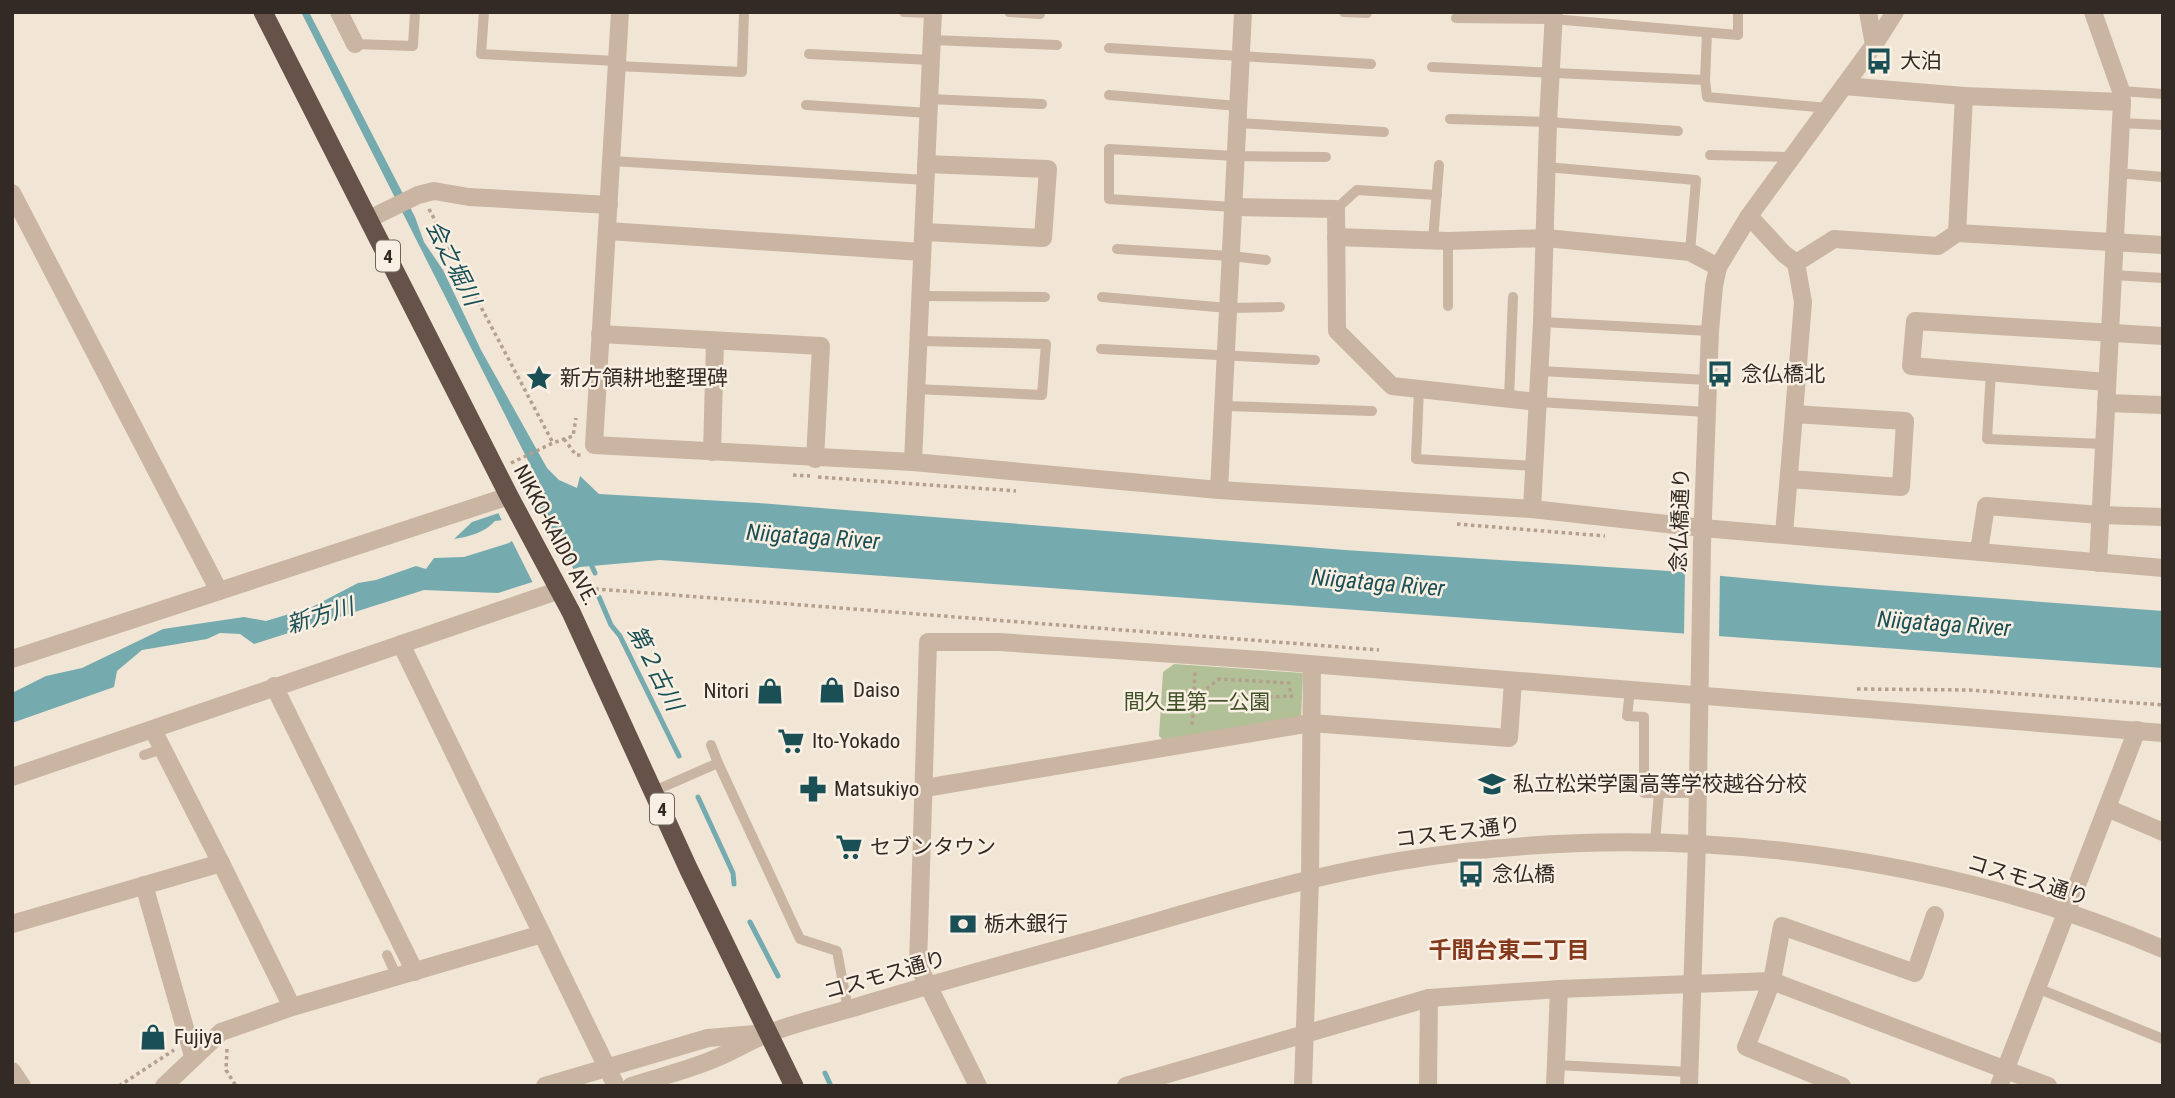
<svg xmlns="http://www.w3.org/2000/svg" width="2175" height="1098" viewBox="0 0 2175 1098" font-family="'Roboto Condensed','Noto Sans JP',sans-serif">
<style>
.green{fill:#b1c096}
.water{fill:#75aaaf}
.pier{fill:#f1e5d6}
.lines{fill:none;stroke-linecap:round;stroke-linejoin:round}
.stream{stroke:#75aaaf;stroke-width:5}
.path{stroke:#b59f8d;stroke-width:3.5;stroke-dasharray:3.5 3.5;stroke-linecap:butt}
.service{stroke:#c9b5a2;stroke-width:10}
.minor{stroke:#c9b5a2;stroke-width:18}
.tertiary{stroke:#c9b5a2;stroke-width:18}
.trunk{stroke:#665248;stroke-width:19}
.labels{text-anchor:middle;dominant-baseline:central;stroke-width:5;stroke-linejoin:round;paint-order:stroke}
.shield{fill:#f9efe2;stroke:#6e655e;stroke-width:2}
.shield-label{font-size:19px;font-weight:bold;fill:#332a25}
.poi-label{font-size:21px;fill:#332a25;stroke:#f9efe2;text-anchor:start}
.street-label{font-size:21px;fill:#332a25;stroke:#f9efe2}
.park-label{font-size:21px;fill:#415228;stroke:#f9efe2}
.water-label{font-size:23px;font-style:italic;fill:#1a5055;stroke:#f9efe2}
.neighbourhood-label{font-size:23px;font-weight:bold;fill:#84381c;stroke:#f9efe2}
</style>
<rect width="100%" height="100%" fill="#f1e5d6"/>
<path class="green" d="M 1174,664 L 1303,673 L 1301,718 L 1168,744 L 1159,736 L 1163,672 Z"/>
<path class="water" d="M 301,12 L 309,12 L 415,217 L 424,242 L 443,270 L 481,350 L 547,468 L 559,480 L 577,488 L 580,476 L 599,494 L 758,503 L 1345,550 L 1669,571 L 1818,585 L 2163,611 L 2163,668 L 660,560 L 580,567 L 498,593 L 424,590 L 254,644 L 240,634 L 220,633 L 207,639 L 142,650 L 117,671 L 114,687 L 12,723 L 12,693 L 46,676 L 82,668 L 163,629 L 244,617 L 266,621 L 312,607 L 358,583 L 376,580 L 416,566 L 426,569 L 434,558 L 464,557 L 509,543 L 547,515 L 495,521 C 486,532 468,537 454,539 L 472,522 L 540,499 L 544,492 Z"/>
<g class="pier">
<path d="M 534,497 L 575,572 L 534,585 L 510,537 L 535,519 L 503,523 L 497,510 Z"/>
<path d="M 1685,568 L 1720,571 L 1719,640 L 1684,637 Z"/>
</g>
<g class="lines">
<g class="stream">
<path d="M 590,562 L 595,573"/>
<path d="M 599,597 L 611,625 L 620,636 L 679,756"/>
<path d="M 698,797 L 733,873 L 734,884"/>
<path d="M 750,922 L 778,976"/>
<path d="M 825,1073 L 831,1086"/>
</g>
<g class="path">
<path d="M 429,209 L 553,443"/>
<path d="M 564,439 L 576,455 L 581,455"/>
<path d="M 511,463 L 553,443 L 573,436 L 576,418"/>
<path d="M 793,475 L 810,476"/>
<path d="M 818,477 L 1016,491"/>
<path d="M 1457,524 L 1605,536"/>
<path d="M 582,594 L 597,589 L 1379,650"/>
<path d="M 1857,689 L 1970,690 L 2163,705"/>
<path d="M 1194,690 L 1195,672"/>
<circle cx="1194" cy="698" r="8"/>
<path d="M 1201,693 L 1219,679 L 1289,683 L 1291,696 L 1295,696"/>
<path d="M 1269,697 L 1291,696"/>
<path d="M 1192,725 L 1194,706"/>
<path d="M 227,1049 L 226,1070 L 236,1086"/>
<path d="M 119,1086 L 174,1050"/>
</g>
<g class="service">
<path d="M 484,12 L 481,54 L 617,61"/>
<path d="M 904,12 L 933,13"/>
<path d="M 1009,12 L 1040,14"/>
<path d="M 1344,12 L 1367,13"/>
<path d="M 1456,18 L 1553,19 L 1738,35 L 1738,12"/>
<path d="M 1707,33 L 1705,80 L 1707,97 L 1828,108"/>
<path d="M 932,40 L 1057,45"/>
<path d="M 355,44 L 413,46 L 415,12"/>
<path d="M 1109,48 L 1371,64"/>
<path d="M 809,54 L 931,60"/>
<path d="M 617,66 L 742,72 L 744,12"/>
<path d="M 1432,67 L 1705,80"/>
<path d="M 2121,91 L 2163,94"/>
<path d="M 1109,95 L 1238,106"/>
<path d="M 929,99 L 1042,104"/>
<path d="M 806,105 L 929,113"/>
<path d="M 1450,119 L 1548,122 L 1678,131"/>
<path d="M 1238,123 L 1384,132"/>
<path d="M 2120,123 L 2163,125"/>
<path d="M 1710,155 L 1790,157"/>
<path d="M 612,161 L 926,180"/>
<path d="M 1546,167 L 1696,180 L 1690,252"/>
<path d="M 2117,173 L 2163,177"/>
<path d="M 1233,207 L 1109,199 L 1109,149 L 1236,156 L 1326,157"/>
<path d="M 1336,209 L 1357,190 L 1437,195"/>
<path d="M 1433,240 L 1439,165"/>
<path d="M 1117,249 L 1231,256 L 1266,260"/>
<path d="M 2113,275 L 2163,278"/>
<path d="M 921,296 L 1045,297"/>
<path d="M 1102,297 L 1228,308 L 1280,307"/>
<path d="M 1448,306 L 1448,241"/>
<path d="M 1542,322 L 1710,331"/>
<path d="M 1101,349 L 1315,360"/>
<path d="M 1540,371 L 1708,380"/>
<path d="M 1991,372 L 1987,439 L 2104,444"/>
<path d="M 916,389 L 1042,395 L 1046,344 L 919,341"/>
<path d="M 1419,389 L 1416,459 L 1535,466"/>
<path d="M 1509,399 L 1513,297"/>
<path d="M 1538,402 L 1707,412"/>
<path d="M 1225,406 L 1372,411"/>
<path d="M 1630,691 L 1627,716 L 1644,717 L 1644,793 L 1698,793"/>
<path d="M 144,755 L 162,749"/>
<path d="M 718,763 L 800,939 L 837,951 L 848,1009"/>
<path d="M 654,791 L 718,763 L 711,745"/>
<path d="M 1655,842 L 1659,793"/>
<path d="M 387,955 L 397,977"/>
<path d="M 2037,988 L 2163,1039"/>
<path d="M 1556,1065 L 1689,1072"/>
</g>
<g class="minor">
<path d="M 339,12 L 355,44"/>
<path d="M 620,12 L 594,445 L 913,462 L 1219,490 L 1532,509 L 1703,528 L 2163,568"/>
<path d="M 1868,12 L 1874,45"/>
<path d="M 2093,12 L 2121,91 L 2122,102 L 2098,563"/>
<path d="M 1844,86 L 1964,96 L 2122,102"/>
<path d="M 12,193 L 219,591"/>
<path d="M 1233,207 L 1336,209 L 1337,331 L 1392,386 L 1538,402"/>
<path d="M 1749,216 L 1784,254 L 1796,263 L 1803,302 L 1794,414"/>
<path d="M 369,219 L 418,195 L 434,191 L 469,197 L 609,205"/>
<path d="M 608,231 L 922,252"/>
<path d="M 924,232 L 1043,238 L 1048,169 L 926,164"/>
<path d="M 1957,233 L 1964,96"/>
<path d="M 1336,237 L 1448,241 L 1546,238 L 1690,252 L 1718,267"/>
<path d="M 1796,263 L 1834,239 L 1938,246 L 1957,233 L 2163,245"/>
<path d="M 600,334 L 821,346 L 815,459"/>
<path d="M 2107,382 L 1911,366 L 1915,321 L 2163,336"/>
<path d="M 2106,403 L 2163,405"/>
<path d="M 712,452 L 715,342"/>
<path d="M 1219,490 L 1243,12"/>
<path d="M 1532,509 L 1542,322 L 1548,122 L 1554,12"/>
<path d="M 1784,534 L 1794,414 L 1905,421 L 1901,487 L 1790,479"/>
<path d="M 1979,551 L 1986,506 L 2100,515 L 2163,517"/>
<path d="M 12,659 L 509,496"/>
<path d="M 274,686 L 415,972"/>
<path d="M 153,730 L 221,863 L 292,1007"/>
<path d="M 12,777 L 560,590"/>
<path d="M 925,788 L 1311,723 L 1509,738 L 1513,681"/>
<path d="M 2107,808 L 2163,832"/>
<path d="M 144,885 L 193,1056"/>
<path d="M 12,924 L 221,863"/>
<path d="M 12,1071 L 22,1086"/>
<path d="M 164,1086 L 221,1032 L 292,1007 L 542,934"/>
<path d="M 978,1086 L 918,965 L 928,642 L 999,642 L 1261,660 L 2163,733"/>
<path d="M 1126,1086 L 1429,998 L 1559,989 L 1772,981 L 2048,1086"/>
<path d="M 1303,1086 L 1310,879 L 1312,665"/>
<path d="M 1428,1086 L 1429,998"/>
<path d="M 1555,1086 L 1559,989"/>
<path d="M 1842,1086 L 1746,1047 L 1772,981 L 1782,926 L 1915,973 L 1935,915"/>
<path d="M 1999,1086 L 2137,730"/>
</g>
<g class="tertiary">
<path d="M 913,462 L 933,12"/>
<path d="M 401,644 L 616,1086"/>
<path d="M 545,1086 L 708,1038 L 755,1034"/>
<path d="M 631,1086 C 659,1077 688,1070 714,1059 C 734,1051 752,1039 772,1032 C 799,1022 828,1015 856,1007 C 932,984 1008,963 1085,942 C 1189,913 1293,879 1400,861 C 1651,819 1928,848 2163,949"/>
<path d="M 1689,1086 L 1697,843 L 1702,544 L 1710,331 L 1714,286 L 1718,267 L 1749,216 L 1874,45 L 1895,12"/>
</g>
<path class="trunk" d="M 263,12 L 509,496 L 571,612 L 689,870 L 794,1086"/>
</g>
<defs>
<g id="bus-bare" transform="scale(2.1)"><path d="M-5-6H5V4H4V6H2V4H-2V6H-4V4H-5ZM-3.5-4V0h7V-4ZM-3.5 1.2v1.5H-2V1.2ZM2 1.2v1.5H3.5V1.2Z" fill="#1a5055" stroke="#f9efe2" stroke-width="2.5" paint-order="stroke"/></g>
<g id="sight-bare" transform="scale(2.1)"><path d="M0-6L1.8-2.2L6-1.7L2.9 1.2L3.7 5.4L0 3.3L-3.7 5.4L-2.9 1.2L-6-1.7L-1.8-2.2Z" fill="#1a5055" stroke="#f9efe2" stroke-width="2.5" paint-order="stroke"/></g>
<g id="shop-bare" transform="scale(2.1)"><path d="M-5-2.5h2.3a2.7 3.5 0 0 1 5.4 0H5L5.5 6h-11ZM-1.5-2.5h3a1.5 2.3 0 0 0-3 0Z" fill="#1a5055" stroke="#f9efe2" stroke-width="2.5" paint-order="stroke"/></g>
<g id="supermarket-bare" transform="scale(2.1)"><path d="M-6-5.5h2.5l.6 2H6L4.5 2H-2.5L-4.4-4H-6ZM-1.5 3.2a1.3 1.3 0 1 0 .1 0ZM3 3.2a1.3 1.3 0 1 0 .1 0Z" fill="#1a5055" stroke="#f9efe2" stroke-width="2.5" paint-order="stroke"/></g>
<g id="school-bare" transform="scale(2.1)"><path d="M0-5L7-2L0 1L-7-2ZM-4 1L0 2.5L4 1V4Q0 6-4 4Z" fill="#1a5055" stroke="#f9efe2" stroke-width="2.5" paint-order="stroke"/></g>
<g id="pharmacy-bare" transform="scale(2.1)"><path d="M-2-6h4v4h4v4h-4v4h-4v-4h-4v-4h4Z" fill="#1a5055" stroke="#f9efe2" stroke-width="2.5" paint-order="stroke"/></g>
<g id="bank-bare" transform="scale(2.1)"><path d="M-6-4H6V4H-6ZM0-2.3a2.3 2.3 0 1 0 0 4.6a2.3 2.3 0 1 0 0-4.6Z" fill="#1a5055" stroke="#f9efe2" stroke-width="2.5" paint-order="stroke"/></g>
</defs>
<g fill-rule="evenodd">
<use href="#bus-bare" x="1879" y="61"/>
<use href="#bus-bare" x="1720" y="374"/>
<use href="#sight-bare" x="539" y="378"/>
<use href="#shop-bare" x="832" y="690"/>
<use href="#shop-bare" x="770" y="691"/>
<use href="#supermarket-bare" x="791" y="741"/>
<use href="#school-bare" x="1492" y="784"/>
<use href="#pharmacy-bare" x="813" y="789"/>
<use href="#supermarket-bare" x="849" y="847"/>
<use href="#bus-bare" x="1471" y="874"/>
<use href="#bank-bare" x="963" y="924"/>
<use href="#shop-bare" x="153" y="1037"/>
</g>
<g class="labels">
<g class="shield">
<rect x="376" y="240.5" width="24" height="31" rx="5"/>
<rect x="650" y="793.5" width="24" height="31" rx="5"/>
</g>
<g class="shield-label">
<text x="388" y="256">4</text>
<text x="662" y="809">4</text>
</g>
<g class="poi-label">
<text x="1900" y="61">大泊</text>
<text x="1741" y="374">念仏橋北</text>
<text x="560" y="378">新方領耕地整理碑</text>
<text x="853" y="690">Daiso</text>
<text x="749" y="691" text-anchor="end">Nitori</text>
<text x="812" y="741">Ito-Yokado</text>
<text x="1513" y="784">私立松栄学園高等学校越谷分校</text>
<text x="834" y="789">Matsukiyo</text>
<text x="870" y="847">セブンタウン</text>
<text x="1492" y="874">念仏橋</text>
<text x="984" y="924">栃木銀行</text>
<text x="174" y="1037">Fujiya</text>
</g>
<g class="street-label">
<text transform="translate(1680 520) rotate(-88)">念仏橋通り</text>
<text transform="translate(556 535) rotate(62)">NIKKO-KAIDO AVE.</text>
<text transform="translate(1458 832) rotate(-7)">コスモス通り</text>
<text transform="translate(2028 880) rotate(17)">コスモス通り</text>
<text transform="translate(885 975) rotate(-16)">コスモス通り</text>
</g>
<g class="park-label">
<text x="1197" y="702">間久里第一公園</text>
</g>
<g class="water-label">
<text transform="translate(453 263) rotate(63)">会之堀川</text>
<text transform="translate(813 537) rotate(4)">Niigataga River</text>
<text transform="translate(1378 583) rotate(5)">Niigataga River</text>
<text transform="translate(320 616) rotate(-17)">新方川</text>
<text transform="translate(1944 624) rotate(4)">Niigataga River</text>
<text transform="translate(655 668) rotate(63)">第２古川</text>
</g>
<g class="neighbourhood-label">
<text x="1509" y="950">千間台東二丁目</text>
</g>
</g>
<rect width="2175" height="1098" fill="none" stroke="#332a25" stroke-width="28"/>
</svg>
